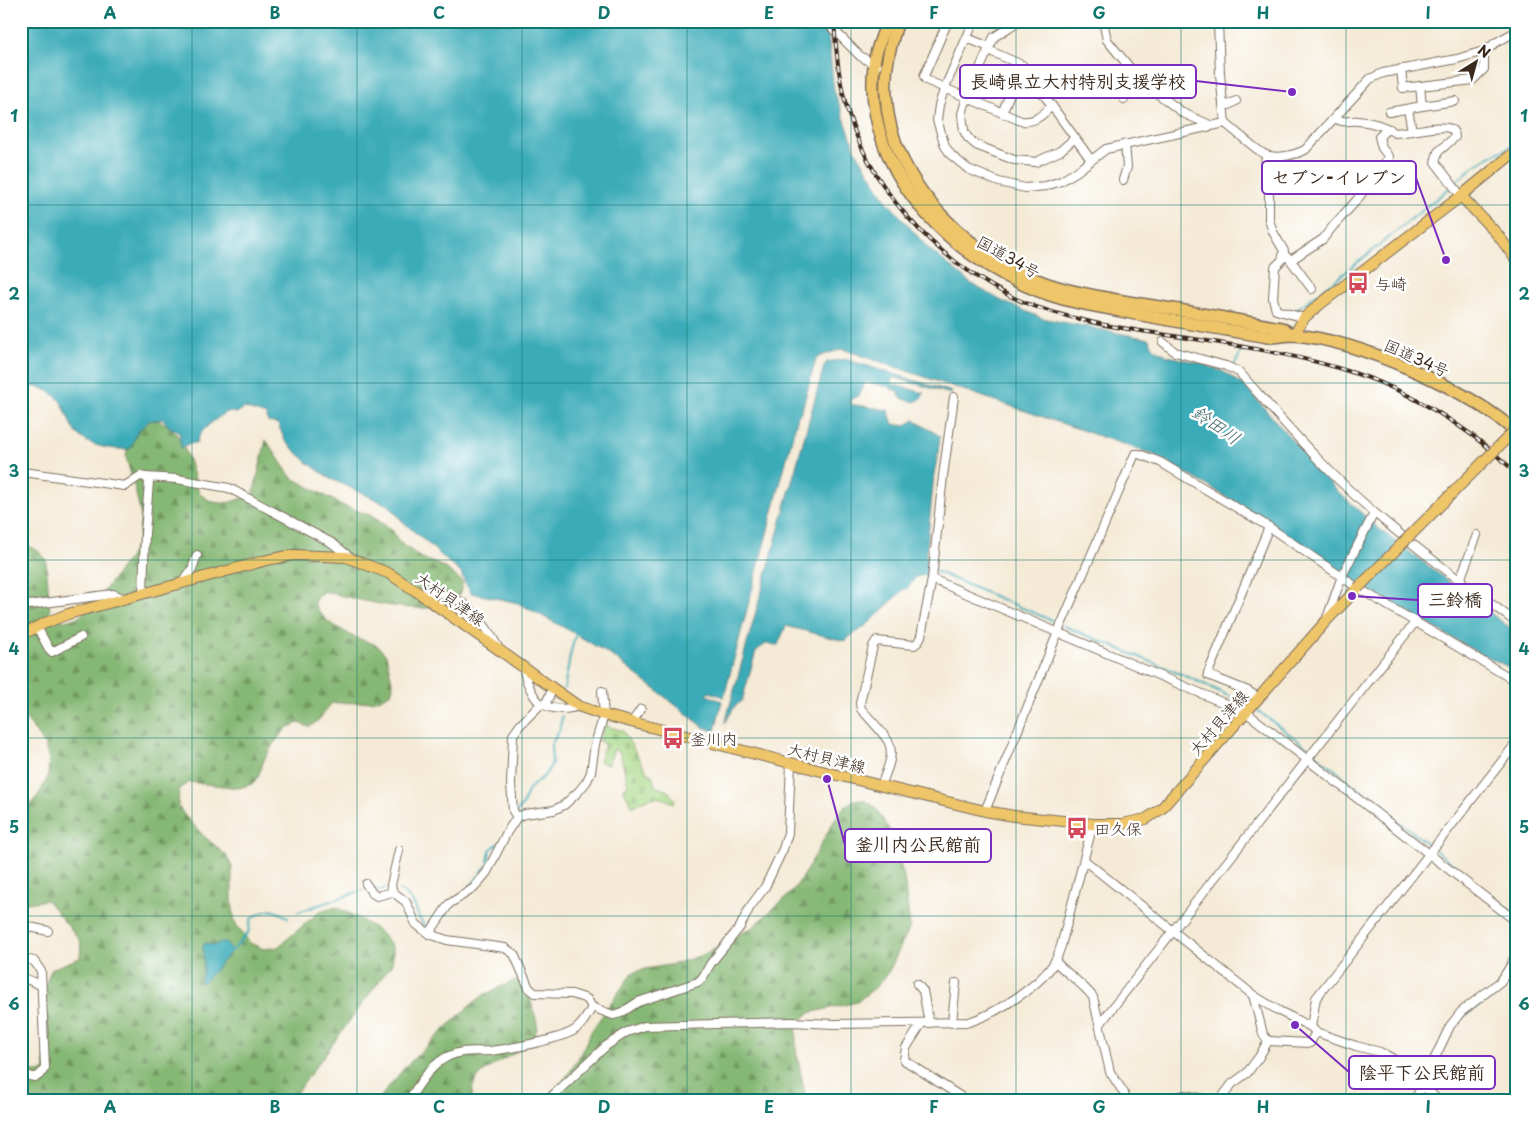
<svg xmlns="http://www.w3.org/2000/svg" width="1538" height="1121" viewBox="0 0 1538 1121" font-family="'Playpen Sans','Klee One',sans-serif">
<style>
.forest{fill:url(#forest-firs);stroke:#607149}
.cemetery{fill:url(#cemetery-stones);stroke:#728152}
.water{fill:#3babb8;stroke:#3b6a6b}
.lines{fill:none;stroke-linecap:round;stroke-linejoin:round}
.stream{stroke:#3babb8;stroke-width:2}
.minor-casing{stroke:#7c6d5e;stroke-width:10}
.major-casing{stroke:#7c6d5e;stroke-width:12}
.highway-casing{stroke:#7c6d5e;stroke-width:14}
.minor{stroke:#fff;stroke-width:8}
.major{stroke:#eec569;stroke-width:10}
.highway{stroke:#eec569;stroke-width:11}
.rail-casing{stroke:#3b2a1e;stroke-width:4}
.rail{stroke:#fff;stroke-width:2;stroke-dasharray:5.5;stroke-linecap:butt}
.major-bridge-casing{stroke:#7c6d5e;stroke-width:12;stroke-linecap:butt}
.major-bridge{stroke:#eec569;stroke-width:10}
.grid{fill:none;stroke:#0f766e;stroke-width:1;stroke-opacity:0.55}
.labels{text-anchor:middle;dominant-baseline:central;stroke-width:5;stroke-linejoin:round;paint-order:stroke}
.street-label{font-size:16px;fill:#3b2a1e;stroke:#fff}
.poi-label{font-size:16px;fill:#3b2a1e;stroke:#fff;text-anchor:start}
.water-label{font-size:18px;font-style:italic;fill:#3b6463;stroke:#fff}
.leader{fill:none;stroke:#7b2cbf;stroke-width:2}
.callout-dot{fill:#7b2cbf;stroke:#fff;stroke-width:2}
.callout{fill:#fff;stroke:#7b2cbf;stroke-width:2}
.callout-label{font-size:18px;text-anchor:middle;font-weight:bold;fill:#3b2a1e}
.neatline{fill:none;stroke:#0f766e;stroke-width:2}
.grid-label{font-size:16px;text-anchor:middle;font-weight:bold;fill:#0f766e}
</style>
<defs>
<pattern id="forest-firs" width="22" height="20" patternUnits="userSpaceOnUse" patternTransform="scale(1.25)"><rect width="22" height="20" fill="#86b874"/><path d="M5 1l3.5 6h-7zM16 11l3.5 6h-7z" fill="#6f965f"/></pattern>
<pattern id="cemetery-stones" width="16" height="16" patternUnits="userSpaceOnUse" patternTransform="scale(1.25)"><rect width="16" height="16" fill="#a8d887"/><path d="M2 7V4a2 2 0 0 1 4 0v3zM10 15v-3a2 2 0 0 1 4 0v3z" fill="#92ba74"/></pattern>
</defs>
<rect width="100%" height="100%" fill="#fff"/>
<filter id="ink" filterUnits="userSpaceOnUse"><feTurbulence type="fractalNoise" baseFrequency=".02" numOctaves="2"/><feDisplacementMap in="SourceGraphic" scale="10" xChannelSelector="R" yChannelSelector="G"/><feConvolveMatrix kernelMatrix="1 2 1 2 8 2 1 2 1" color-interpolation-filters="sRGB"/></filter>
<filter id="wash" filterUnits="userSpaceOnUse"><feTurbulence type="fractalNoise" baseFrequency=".0096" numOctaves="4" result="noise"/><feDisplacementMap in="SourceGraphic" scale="20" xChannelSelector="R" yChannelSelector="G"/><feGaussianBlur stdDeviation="1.12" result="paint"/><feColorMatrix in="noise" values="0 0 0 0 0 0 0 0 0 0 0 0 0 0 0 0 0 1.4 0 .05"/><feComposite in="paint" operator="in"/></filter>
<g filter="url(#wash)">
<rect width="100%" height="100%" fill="#f4ead6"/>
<g class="forest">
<path d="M 149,419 C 183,420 190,466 199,492 C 216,511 233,501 253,495 L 266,440 L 291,477 L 344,506 L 372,516 L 393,531 L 398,541 L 420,557 L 444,567 L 463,582 C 461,590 460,598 453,602 C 426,618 354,599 324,591 L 317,596 L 314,603 L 320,613 L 330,623 L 354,637 L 377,645 L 386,655 L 393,686 L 391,693 C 374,705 352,702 332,703 C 323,712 321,721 309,727 L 299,723 L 288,727 L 273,744 L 264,760 L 258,777 L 252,784 L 239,788 L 189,782 L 179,790 L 178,806 L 185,816 L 205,837 L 226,855 L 232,867 L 232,903 L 235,923 L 250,943 L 264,949 L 278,947 L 319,912 L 336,907 C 351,914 391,933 393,951 C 394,955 392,960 392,964 L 291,1100 L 21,1100 L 21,1070 L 23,1073 L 45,1071 L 43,992 L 51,969 L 80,958 L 81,942 L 47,900 L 21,904 L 21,812 L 27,809 L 39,794 L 48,777 L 49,760 L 45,746 L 21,711 L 21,542 L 38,551 L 46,560 L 50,612 L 54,618 L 65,621 L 79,617 L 100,596 L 129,558 L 138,541 L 141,517 L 135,489 L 126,457 L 129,440 Z"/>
<path d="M 854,800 L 864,800 L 875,807 L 891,832 L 904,877 L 910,927 L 889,971 L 877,986 L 857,1002 L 809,1013 L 800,1021 L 796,1031 L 796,1049 L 806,1100 L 543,1100 L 566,1077 L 578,1059 L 592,1030 L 632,973 L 645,969 L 675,964 L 705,954 L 753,927 L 793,891 L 809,866 L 835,819 L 844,807 Z"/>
<path d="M 516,980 C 527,986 529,994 532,1005 C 534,1012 538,1022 537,1028 C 533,1053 483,1062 474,1084 C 472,1089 472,1095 472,1100 L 378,1100 L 405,1067 L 466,1009 L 485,994 Z"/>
</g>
<path class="cemetery" d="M 605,725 L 623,731 L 647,772 L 652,775 L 655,786 L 668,791 L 675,800 L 673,803 C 657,794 647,797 633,807 L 623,789 L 628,785 L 620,753 L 614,749 L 608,765 L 599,761 L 605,745 L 599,741 Z"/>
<g class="water">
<path d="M 21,21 L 816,21 L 828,35 L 834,90 L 856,151 L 887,201 L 927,247 L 970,283 L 1002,301 L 1042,318 L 1149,339 L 1154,348 L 1168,356 L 1200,363 L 1224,372 L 1246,387 L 1334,488 L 1378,528 L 1517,633 L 1517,671 L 1473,650 L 1368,590 L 1215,490 L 1152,454 L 842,349 L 821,356 L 816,359 L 802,410 L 798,416 L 724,697 L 709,692 L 707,695 L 722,701 L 715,731 L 705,728 L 612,656 L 572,632 L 518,603 L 471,593 L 465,583 L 461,573 L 401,520 L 390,506 L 331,479 L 308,463 L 285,441 L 278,424 L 268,422 L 266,415 L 244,408 L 237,413 L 226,412 C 216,420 198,430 197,443 L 188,444 L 181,448 L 179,432 L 168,426 L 163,419 L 148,421 C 146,426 143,426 139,430 C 134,436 134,443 130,449 C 113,450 90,447 78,435 C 64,420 69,399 44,389 C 38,386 29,387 21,387 Z"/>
<path d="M 845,359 L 952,392 L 951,394 L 893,377 L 891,382 L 895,385 L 924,393 C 920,405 909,402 900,397 L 899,393 L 896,390 L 891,389 L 890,387 L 865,382 L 859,395 L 851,399 L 850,404 L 888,410 L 893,424 L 905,426 L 914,420 L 940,436 L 938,454 L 934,474 L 926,558 L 931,562 L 929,576 L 924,575 L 916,577 L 908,588 L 904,589 L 867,625 L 844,641 L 786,626 L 778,645 L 766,644 L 756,651 L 742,701 L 735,706 L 725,723 L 824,366 L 827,362 Z"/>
<path d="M 221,942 L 226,942 L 232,951 L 203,983 L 200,982 C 205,966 203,961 203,946 L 205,943 L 215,945 Z"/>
</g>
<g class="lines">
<g class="stream">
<path d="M 1455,183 L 1473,167 L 1489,157 L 1514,145"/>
<path d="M 1293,312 L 1341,276 L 1452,186"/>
<path d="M 1233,368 L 1241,352"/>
<path d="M 935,571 L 1060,624"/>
<path d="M 1064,626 L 1195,680 L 1248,705"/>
<path d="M 564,689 L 571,651 L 576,633"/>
<path d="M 1254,708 L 1311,750"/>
<path d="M 1314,753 L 1431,847"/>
<path d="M 516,813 L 522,806 L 529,789 L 545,775 L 552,764 L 551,745 L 560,729 L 562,716"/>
<path d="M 1435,850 L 1517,916"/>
<path d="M 488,862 L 490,850 L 498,843"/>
<path d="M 471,886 L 486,866"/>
<path d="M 371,887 L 378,891 L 386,888"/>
<path d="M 399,890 C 403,893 408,896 411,900 C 418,908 417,921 427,927 L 442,909"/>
<path d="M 298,912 L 363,890"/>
<path d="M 232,951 L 248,933 L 251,919 C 266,909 273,907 288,918"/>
<path d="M 1460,1019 C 1480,1004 1503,993 1517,971"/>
</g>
</g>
</g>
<g filter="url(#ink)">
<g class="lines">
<g class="minor-casing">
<g id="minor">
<path d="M 825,21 L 860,56 L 877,66"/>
<path d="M 948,21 L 924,76 L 926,80 L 1021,121 C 1035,123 1042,115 1052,106 L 1091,160"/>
<path d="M 974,21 L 945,87 L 939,105 L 937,120 L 945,146 L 951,155 L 968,169 L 999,182 L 1025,188 L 1046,186 L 1061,181 L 1076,172 L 1106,149 L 1225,123"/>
<path d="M 1019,21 L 994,37 L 967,97 L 962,114 L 964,131 L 968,138 L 976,145 L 1014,160 L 1036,162 L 1060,151 L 1075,138"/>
<path d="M 1103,21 L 1107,40 L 1140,80 L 1183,113 L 1210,125"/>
<path d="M 1218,21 L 1220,74 L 1225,123 C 1233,129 1258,152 1266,155 C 1278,159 1295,155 1305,150 L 1370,79 L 1383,73 L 1457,59 L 1487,50 L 1495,43 L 1517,31"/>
<path d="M 967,38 L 989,47"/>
<path d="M 988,50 L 1022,65"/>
<path d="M 1401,69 L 1403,88 L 1473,80 L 1484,69 L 1484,51"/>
<path d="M 1420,86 L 1422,106 L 1455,101"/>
<path d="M 1124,99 L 1126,83 L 1140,80"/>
<path d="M 1223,104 L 1229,105 L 1236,101"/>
<path d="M 1408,109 L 1412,131 C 1420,130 1447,124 1452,130 C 1454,132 1455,135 1455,137 L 1438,152 L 1435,162 L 1461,196"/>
<path d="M 1389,112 L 1422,106"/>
<path d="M 1002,113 L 1022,65 L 1052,106"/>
<path d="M 1335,118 C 1344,124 1349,120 1358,121 C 1371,122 1385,126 1395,133 L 1412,131"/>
<path d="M 1266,155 L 1265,166 L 1269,193 L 1269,220 L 1273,232 L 1284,251 L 1282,260 L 1275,267 L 1273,298 L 1276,310 L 1304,318"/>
<path d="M 1123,180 L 1127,167 L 1125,144"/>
<path d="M 1287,257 L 1289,258 L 1312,289"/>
<path d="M 1291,260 L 1323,239 L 1334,225 L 1356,201 L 1389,157 L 1382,148 L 1379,137 L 1385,131 L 1390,129"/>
<path d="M 1163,342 L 1175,352 L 1226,366 L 1239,372 C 1283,421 1326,472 1376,514 C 1421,553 1469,587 1517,623"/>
<path d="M 23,472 L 125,486 L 140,476 L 146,477 L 149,482 L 145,533 L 143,593"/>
<path d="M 146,477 L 177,479 L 229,488 L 332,543 L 351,558"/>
<path d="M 932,579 L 1247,713 L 1517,922"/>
<path d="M 1460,580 L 1477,535"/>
<path d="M 181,584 L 192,569 L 197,555"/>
<path d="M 421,594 C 461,588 482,618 499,649"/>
<path d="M 21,606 L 113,594 L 125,599"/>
<path d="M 1327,618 L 1342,576 L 1374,513"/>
<path d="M 37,627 L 49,649 L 52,652 L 81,637"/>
<path d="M 524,669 C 525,679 533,699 542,704 C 552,710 568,710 578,706"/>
<path d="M 602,691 L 604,715 L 595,744 L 591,772 L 587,781 L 579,791 L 564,805 L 554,810 L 525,814 L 517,817 L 507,832 L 487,872 L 474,888 L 449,904 L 429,934 L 447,940 L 505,948 L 514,954 L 529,988 L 535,993 L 572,994 L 587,999 L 592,1007 L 613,1015 L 621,1013 L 638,1002 L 698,982 L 703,977 L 711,963 L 740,927 L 750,907 L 765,887 L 783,849 L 788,833 L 791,763"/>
<path d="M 1259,698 L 1248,691 L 1208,675 L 1208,673 L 1269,527"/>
<path d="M 545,705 L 553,688"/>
<path d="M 632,722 L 641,709"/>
<path d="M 881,786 C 885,774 895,756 889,743 C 885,734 868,717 861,709 L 860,703 L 873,646 L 876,641 L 914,645 L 918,642 L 921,636 L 932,579 L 943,476 L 954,397"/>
<path d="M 985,811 L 1058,632 L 1135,454 L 1139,454 L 1160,462 L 1269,527 L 1358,588 L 1517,682"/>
<path d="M 517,817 L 513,811 L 511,784 L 513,735 L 520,725 L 541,704"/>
<path d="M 1084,860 L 1253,995 L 1279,1011 L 1311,1027 L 1316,1032 L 1356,1046 L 1380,1052 L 1390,1057 L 1401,1064 L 1438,1100"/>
<path d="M 366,884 L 372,893 L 377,896 L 393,892 L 406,902 L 416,924 L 429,934"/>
<path d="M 393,892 L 391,885 L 399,850"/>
<path d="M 21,925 L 48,931"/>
<path d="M 21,958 L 34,961 L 41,971 L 45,1068 C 37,1081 33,1078 21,1072"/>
<path d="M 1055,961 C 1067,974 1082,983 1093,997 L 1110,1072 L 1124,1093 L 1125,1100"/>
<path d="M 21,977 L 41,985"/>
<path d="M 917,984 L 923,991 L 929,1023"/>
<path d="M 1253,995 L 1263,1034 L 1268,1041"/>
<path d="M 922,1023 L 906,1048 L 904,1060 L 966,1100"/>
<path d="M 952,1023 L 956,983"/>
<path d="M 1100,1024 L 1416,621"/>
<path d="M 1311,1027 L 1316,998 L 1517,742"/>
<path d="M 1268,1041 L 1310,1043 L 1316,1032"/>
<path d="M 414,1100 L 412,1095 C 421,1081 433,1063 449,1056 C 464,1049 475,1052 490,1051 C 508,1049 564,1039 576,1029 C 583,1024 588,1015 592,1007"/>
<path d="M 548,1100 L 606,1046 L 627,1032 L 645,1026 L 791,1022 L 835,1024 L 969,1022 C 995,1014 1042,985 1055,961 C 1058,956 1059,951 1061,946 L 1093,824"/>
<path d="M 1163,1100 L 1185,1095 L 1209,1100"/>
<path d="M 1220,1100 L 1232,1084 L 1247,1073 L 1259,1057 L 1268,1041"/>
<path d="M 1415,1100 L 1450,1026 L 1461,1012 L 1501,981 L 1511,965 L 1517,952"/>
</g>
</g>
<g class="major-casing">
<g id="major">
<path d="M 1461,196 L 1498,235 L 1517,261"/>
<path d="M 1294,335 L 1304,318 L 1319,305 L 1461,196 L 1517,150"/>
<path d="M 21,635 L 45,623 L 68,614 L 267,560 L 293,555 L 346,557 L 388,573 L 416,591 L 578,706 L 604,715 L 837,775 L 985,811 L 1014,816 L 1093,824 L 1122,824 L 1146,819 L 1161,809 L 1327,620 L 1358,588"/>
</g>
</g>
<g class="highway-casing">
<g id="highway">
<path d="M 887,21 C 883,35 875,50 874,65 C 861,177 963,271 1063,299 C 1080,304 1098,306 1115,310 C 1166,320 1217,328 1268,337 C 1277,337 1286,335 1295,335 C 1359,341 1469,389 1517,433"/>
<path d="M 898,21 C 890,46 884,69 886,95 C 890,187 977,265 1061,288 C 1097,298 1135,303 1173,309 C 1209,315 1245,322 1281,328 L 1294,335"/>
</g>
</g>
<use href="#minor" class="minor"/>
<use href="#major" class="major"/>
<use href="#highway" class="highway"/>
<g class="rail-casing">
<path id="rail" d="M 834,21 C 836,48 838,75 845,101 C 867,187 933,257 1010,296 C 1034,308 1061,315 1087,321 C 1107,326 1128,329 1148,332 C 1217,343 1288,351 1354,373 C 1395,386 1434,408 1469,433 C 1486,445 1501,460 1517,473"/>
</g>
<use href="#rail" class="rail"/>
<g class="major-bridge-casing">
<path id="major-bridge" d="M 1358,588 L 1517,428"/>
</g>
<use href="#major-bridge" class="major-bridge"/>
</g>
</g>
<path class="grid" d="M 192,21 L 192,1100M 357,21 L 357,1100M 522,21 L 522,1100M 687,21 L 687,1100M 851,21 L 851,1100M 1016,21 L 1016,1100M 1181,21 L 1181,1100M 1346,21 L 1346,1100M 21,205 L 1517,205M 21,383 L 1517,383M 21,560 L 1517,560M 21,738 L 1517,738M 21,916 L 1517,916"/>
<defs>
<g id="bus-bare" transform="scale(1.725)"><path d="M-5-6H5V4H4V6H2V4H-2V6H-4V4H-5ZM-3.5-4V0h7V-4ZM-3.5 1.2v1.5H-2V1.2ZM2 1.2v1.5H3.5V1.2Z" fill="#d1495b" stroke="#fff" stroke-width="2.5" paint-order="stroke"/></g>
</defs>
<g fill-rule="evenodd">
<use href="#bus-bare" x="1358" y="283"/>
<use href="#bus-bare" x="673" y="738"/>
<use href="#bus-bare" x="1077" y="828"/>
</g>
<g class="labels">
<g class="street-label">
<text transform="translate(1009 256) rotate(29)">国道34号</text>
<text transform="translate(1417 357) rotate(24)">国道34号</text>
<text transform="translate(451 598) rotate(35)">大村貝津線</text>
<text transform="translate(1218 722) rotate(-49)">大村貝津線</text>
<text transform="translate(827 757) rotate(14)">大村貝津線</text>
</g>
<g class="poi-label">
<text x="1375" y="283">与崎</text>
<text x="690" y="738">釜川内</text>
<text x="1094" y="828">田久保</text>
</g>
<g class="water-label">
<text transform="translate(1217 424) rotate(35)">鈴田川</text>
</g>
</g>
<path class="leader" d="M1292 92L1196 81M1446 260L1416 178M1352 596L1418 600M827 779L845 845M1295 1025L1349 1072"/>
<g class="callout-dot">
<circle cx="1292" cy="92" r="5"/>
<circle cx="1446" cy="260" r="5"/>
<circle cx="1352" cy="596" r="5"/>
<circle cx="827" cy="779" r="5"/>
<circle cx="1295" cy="1025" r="5"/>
</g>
<g class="callout">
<rect x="960" y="65" width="236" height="33" rx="5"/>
<rect x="1262" y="161" width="154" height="33" rx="5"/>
<rect x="1418" y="584" width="74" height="33" rx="5"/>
<rect x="845" y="829" width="146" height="33" rx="5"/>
<rect x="1349" y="1056" width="146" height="33" rx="5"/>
</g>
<g class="callout-label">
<text x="1078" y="88">長崎県立大村特別支援学校</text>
<text x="1339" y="184">セブン-イレブン</text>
<text x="1455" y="606">三鈴橋</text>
<text x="918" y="851">釜川内公民館前</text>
<text x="1422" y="1079">陰平下公民館前</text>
</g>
<rect width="1538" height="1121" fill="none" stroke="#fff" stroke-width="55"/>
<g transform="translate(1476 62) rotate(37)" stroke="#ffffff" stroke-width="4" paint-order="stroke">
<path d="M0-4L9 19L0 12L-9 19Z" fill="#3b2a1e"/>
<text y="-8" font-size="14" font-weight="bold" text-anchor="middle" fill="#3b2a1e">N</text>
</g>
<rect x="28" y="28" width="1482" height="1066" class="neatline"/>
<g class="grid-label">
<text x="110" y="19">A</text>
<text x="275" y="19">B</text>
<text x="439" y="19">C</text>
<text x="604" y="19">D</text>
<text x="769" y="19">E</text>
<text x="934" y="19">F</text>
<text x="1099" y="19">G</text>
<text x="1263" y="19">H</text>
<text x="1428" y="19">I</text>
<text x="14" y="122">1</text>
<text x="1524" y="122">1</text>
<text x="14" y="300">2</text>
<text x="1524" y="300">2</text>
<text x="14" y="477">3</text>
<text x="1524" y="477">3</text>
<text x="14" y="655">4</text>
<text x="1524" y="655">4</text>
<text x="14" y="833">5</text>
<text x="1524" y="833">5</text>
<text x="14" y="1010">6</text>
<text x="1524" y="1010">6</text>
<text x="110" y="1113">A</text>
<text x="275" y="1113">B</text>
<text x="439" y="1113">C</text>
<text x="604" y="1113">D</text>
<text x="769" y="1113">E</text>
<text x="934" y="1113">F</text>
<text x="1099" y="1113">G</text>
<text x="1263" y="1113">H</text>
<text x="1428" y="1113">I</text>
</g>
</svg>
